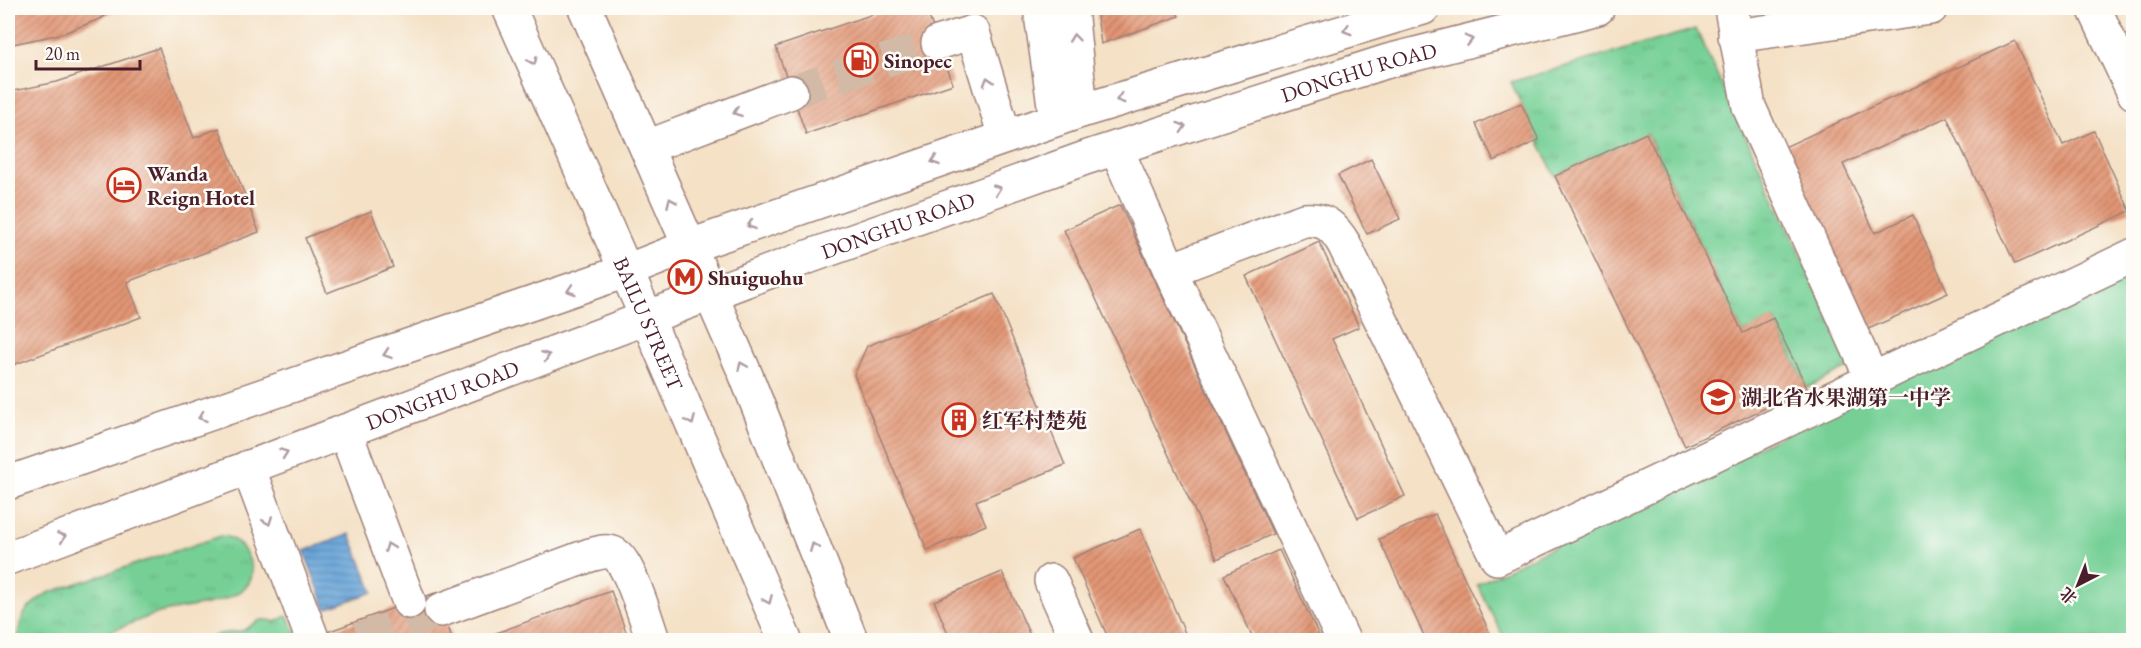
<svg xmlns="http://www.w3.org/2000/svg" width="2141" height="648" viewBox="0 0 2141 648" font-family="'EB Garamond','Noto Serif SC',serif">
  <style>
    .grass { fill: url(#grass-tufts); stroke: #607860; stroke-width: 1.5 }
    .garden { fill: #76d096; stroke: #607860; stroke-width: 1.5 }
    .water { fill: url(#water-rules); stroke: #586181; stroke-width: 1.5 }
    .building { fill: url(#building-hatch) }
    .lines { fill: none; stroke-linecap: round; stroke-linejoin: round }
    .minor-tunnel { stroke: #d2baa7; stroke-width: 33; stroke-dasharray: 33 16; stroke-linecap: butt }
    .minor-casing { stroke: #9f8078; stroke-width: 36 }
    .major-casing { stroke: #9f8078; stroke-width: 36 }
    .minor { stroke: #fff; stroke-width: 33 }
    .major { stroke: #fff; stroke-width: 33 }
    .oneway { stroke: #ae9aa0 }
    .labels { text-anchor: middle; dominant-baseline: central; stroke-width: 5; stroke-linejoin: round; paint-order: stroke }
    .poi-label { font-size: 21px; font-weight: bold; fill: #4a1f2b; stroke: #fdfcf7; text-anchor: start }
    .street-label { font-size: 21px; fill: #4a1f2b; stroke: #fdfcf7 }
  </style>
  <defs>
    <pattern id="grass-tufts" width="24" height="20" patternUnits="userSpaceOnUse" patternTransform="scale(1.5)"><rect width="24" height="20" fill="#76d096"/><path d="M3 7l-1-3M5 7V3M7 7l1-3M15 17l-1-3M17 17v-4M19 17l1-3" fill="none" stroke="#68b281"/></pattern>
    <pattern id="water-rules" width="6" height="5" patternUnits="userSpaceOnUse" patternTransform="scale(1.5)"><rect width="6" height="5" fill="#65a3d7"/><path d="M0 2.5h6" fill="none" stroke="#5584af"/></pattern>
    <pattern id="building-hatch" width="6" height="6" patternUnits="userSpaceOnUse" patternTransform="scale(1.5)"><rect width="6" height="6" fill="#e29675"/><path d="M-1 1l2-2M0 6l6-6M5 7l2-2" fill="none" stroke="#b97a60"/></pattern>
  </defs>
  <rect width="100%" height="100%" fill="#fdfcf7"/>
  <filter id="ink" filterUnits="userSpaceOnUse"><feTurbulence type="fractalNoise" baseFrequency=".0167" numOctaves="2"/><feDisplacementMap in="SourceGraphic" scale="12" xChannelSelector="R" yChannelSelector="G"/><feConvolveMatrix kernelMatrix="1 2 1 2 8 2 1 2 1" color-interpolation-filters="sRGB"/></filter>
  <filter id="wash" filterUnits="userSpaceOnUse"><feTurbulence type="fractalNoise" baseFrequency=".008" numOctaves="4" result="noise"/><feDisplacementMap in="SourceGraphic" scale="24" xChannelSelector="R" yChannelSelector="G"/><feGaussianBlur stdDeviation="1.35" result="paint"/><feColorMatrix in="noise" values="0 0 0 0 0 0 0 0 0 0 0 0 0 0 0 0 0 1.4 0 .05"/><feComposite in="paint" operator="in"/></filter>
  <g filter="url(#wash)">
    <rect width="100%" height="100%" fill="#f4e1c6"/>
    <g class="grass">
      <path d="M1696,29L1852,366L1807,388L1774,318L1743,333L1647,133L1555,176L1511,82Z"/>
      <path d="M221,536C234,537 242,544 248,557C272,605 183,605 159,613C141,619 122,627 104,634C98,636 92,640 87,640C65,643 41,641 18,640C19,615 26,607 48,593Z"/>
      <path d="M287,615L300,640H209C219,631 228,634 241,631C249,629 254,621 262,620C267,619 272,621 276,622Z"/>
    </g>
    <path class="garden" d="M2133,264V640H1505L1477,584Z"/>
    <path class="water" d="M350,534L373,592L326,609L304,551Z"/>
    <g id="blocks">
      <g class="building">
        <path d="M8,8H118L100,19L61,34L8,45Z"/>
        <path d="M660,8H677L678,9L661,12Z"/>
        <path d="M891,8H926L953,84L806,134L776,47Z"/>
        <path d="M1096,8H1175L1179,16L1101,44Z"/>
        <path d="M2015,41L2063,145L2094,131L2130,211L2015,264L1947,117L1843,164L1875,233L1913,215L1948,293L1864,331L1780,149Z"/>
        <path d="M159,48L194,138L219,128L259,232L127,282L141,317L8,367V92L57,82Z"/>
        <path d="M1521,103L1539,140L1494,161L1476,124Z"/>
        <path d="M1646,133L1743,333L1773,318L1807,388L1685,446L1555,176Z"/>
        <path d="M1371,159L1400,219L1367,234L1338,175Z"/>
        <path d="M1120,205L1273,534L1217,559L1064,230Z"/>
        <path d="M371,211L393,267L327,293L305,238Z"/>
        <path d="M1319,242L1359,327L1332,339L1405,496L1358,518L1246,276Z"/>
        <path d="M994,294L1065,465L976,501L986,525L927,550L854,375L867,346Z"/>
        <path d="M1435,514L1493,640H1426L1379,539Z"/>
        <path d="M1140,529L1188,640H1109L1073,558Z"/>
        <path d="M1279,550L1321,640H1254L1224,575Z"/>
        <path d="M1002,572L1032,640H951L934,601Z"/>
        <path d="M611,591L629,640H477Z"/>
        <path d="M435,593L453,640H305Z"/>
      </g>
    </g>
  </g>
  <g filter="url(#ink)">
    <use href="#blocks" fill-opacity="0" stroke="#9f8078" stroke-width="1.5"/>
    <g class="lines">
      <g class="minor-tunnel">
        <path d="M791,92L938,43"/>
        <path d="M359,640L441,610"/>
      </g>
      <defs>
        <g id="minor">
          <path d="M1040,8L1056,119"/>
          <path d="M1071,8L1081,111"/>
          <path d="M1731,8L1749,107L1872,379"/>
          <path d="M2094,8L2134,93"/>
          <path d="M1735,36L1931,8"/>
          <path d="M938,43L973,32L1005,137"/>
          <path d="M647,147L791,92"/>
          <path d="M1116,148L1170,270L1343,640"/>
          <path d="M1170,270L1304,220C1325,218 1334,227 1344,244L1497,558L2134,255"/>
          <path d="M345,431L409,602"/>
          <path d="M248,467L312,638"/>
          <path d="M1051,581L1077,640"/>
          <path d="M441,610L590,555C598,553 606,550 613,553C629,559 647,623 653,640"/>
        </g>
        <g id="major">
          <path id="s1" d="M509,8L647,318L785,640"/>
          <path d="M585,8L745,373L851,640"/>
          <path d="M8,483L626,271L690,246L1081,111L1423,8"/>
          <path id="s2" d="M8,558L808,257L1088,157L1388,61L1598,8"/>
        </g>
      </defs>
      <use href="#minor" class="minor-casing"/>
      <use href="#major" class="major-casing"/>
      <use href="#minor" class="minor"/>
      <use href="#major" class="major"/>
    </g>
    <defs><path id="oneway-chevron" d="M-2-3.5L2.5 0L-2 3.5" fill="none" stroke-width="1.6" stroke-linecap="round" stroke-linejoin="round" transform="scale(1.5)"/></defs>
    <g class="oneway">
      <use href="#oneway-chevron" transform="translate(1347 30) rotate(164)"/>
      <use href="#oneway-chevron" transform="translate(1074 38) rotate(-96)"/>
      <use href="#oneway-chevron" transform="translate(1469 40) rotate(-14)"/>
      <use href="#oneway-chevron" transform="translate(533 61) rotate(66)"/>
      <use href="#oneway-chevron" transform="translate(988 81) rotate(-107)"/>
      <use href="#oneway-chevron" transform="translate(1120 99) rotate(163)"/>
      <use href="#oneway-chevron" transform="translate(737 112) rotate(160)"/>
      <use href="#oneway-chevron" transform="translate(1182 127) rotate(-18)"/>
      <use href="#oneway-chevron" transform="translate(935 161) rotate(161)"/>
      <use href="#oneway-chevron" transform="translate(997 189) rotate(-20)"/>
      <use href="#oneway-chevron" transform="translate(671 202) rotate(-114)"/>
      <use href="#oneway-chevron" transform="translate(751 225) rotate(161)"/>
      <use href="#oneway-chevron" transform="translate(571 290) rotate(162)"/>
      <use href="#oneway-chevron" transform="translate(387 354) rotate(161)"/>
      <use href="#oneway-chevron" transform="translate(546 356) rotate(-20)"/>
      <use href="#oneway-chevron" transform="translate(742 366) rotate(-113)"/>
      <use href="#oneway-chevron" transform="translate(202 417) rotate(161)"/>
      <use href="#oneway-chevron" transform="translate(691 421) rotate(67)"/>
      <use href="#oneway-chevron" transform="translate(284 453) rotate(-20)"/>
      <use href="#oneway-chevron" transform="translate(268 521) rotate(69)"/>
      <use href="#oneway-chevron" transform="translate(62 537) rotate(-21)"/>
      <use href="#oneway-chevron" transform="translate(389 547) rotate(-110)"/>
      <use href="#oneway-chevron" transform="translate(814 547) rotate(-112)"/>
      <use href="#oneway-chevron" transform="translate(768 600) rotate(67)"/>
    </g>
  </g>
  <defs>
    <symbol id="fuel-ring" viewBox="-11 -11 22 22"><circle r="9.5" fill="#fdfcf7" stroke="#c8321e" stroke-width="1.5"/><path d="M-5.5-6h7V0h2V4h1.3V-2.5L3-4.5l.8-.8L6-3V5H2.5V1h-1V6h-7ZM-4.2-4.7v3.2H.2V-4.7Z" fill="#c8321e"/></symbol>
    <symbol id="hotel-ring" viewBox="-11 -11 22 22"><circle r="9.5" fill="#fdfcf7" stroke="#c8321e" stroke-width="1.5"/><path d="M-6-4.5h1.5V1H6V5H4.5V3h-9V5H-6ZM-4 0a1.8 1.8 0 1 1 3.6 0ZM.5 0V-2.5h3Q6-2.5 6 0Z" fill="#c8321e"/></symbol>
    <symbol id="metro-ring" viewBox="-11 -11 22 22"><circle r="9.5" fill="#fdfcf7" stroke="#c8321e" stroke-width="1.5"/><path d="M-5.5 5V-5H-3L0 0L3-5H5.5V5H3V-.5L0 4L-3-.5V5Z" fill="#c8321e"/></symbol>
    <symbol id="school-ring" viewBox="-11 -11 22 22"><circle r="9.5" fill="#fdfcf7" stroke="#c8321e" stroke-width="1.5"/><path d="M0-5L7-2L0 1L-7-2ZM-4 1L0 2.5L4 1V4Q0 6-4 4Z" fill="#c8321e"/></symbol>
    <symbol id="building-ring" viewBox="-11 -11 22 22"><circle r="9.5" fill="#fdfcf7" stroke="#c8321e" stroke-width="1.5"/><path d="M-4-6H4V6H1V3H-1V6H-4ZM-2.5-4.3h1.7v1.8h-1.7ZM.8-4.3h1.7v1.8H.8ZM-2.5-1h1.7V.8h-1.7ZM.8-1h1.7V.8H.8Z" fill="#c8321e"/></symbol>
  </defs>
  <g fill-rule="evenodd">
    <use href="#fuel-ring" x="842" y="41" width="38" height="38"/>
    <use href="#hotel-ring" x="105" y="166" width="38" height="38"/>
    <use href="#metro-ring" x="666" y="258" width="38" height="38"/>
    <use href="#school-ring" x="1699" y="378" width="38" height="38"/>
    <use href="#building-ring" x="940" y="401" width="38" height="38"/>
  </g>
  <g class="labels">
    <g class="poi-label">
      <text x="884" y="60">Sinopec</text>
      <text x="147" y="173">Wanda<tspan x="147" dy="24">Reign Hotel</tspan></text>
      <text x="708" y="277">Shuiguohu</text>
      <text x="1741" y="397">湖北省水果湖第一中学</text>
      <text x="982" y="420">红军村楚苑</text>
    </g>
    <g class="street-label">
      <text stroke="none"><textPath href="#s2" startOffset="1436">DONGHU ROAD</textPath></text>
      <text stroke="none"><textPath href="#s2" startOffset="950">DONGHU ROAD</textPath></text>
      <text stroke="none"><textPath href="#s1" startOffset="345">BAILU STREET</textPath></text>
      <text stroke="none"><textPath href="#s2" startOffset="464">DONGHU ROAD</textPath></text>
    </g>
  </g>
  <rect width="2141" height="648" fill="none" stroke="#fdfcf7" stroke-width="30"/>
  <g transform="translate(2078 585) rotate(222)" stroke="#fdfcf7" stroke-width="4.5" paint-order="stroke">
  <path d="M0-4.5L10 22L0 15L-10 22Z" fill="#4a1f2b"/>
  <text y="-9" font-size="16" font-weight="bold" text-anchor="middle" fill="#4a1f2b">北</text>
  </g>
  <path d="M36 60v9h104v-9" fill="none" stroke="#4a1f2b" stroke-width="3"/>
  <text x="45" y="60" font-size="18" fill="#4a1f2b" stroke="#fdfcf7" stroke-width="4.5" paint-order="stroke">20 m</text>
</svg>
